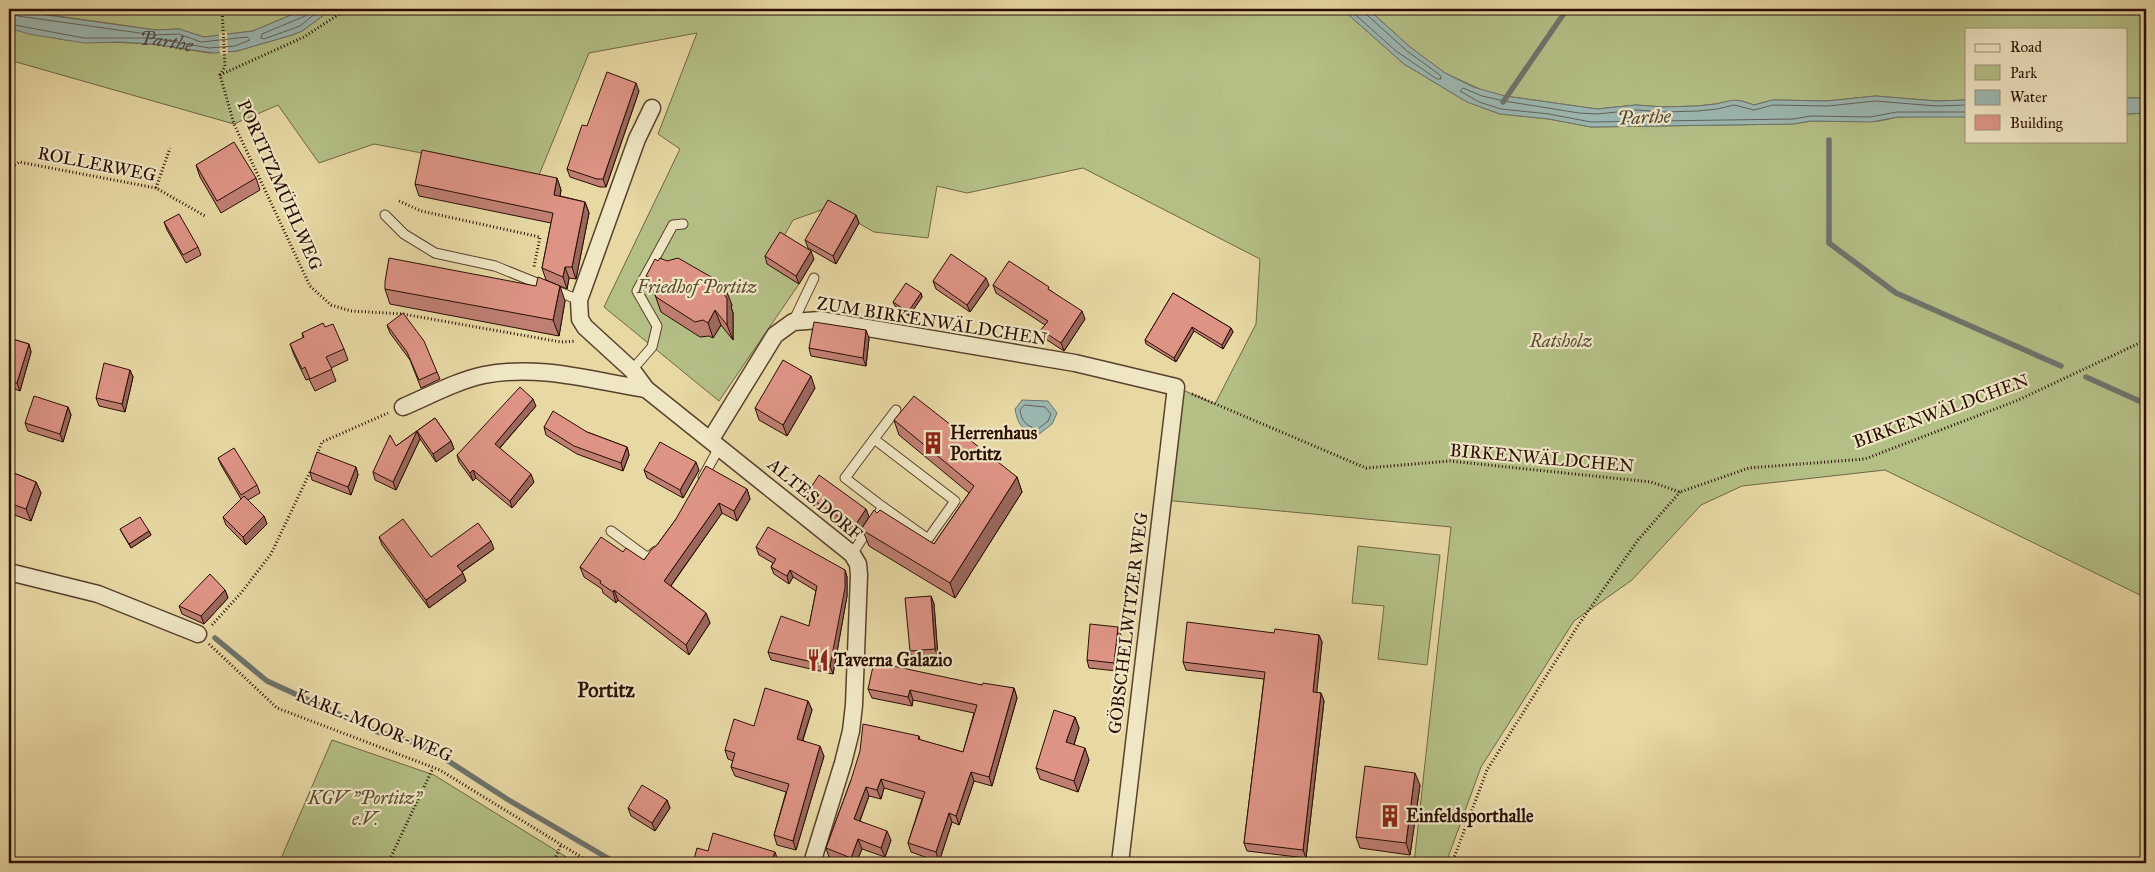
<svg xmlns="http://www.w3.org/2000/svg" width="2155" height="872" viewBox="0 0 2155 872" font-family="'IM FELL Great Primer',serif">
  <style>
    .green { fill: #b4bf86; stroke: #6f6645 }
    .water { fill: #9bb7b1; stroke: #6e736c }
    .pier { fill: #e7d8a4 }
    .lines { fill: none; stroke-linecap: round; stroke-linejoin: round }
    .shore { stroke: #62625a; stroke-width: 1 }
    .stream { stroke: #6e736c; stroke-width: 5.5 }
    .service-casing { stroke: #59402c; stroke-width: 11 }
    .minor-casing { stroke: #59402c; stroke-width: 19 }
    .path { stroke: #2a0d04; stroke-width: 3; stroke-dasharray: 1 2.5; stroke-linecap: butt }
    .service { stroke: #efe6c4; stroke-width: 9 }
    .minor { stroke: #efe6c4; stroke-width: 16 }
    .wall { fill: #bf7f72; stroke: #2a0d04 }
    .shaded-wall { fill: #9b685d; stroke: #2a0d04 }
    .building { fill: #de9485; stroke: #2a0d04 }
    .labels { text-anchor: middle; dominant-baseline: central; stroke-width: 4.5; stroke-linejoin: round; paint-order: stroke }
    .street-label { font-size: 18px; fill: #2a0d04; stroke: #efe6c4 }
    .park-label { font-size: 18px; font-style: italic; fill: #5a4b32; stroke: #efe6c4 }
    .poi-label { font-size: 18px; font-weight: bold; fill: #2a0d04; stroke: #efe6c4; text-anchor: start }
    .water-label { font-size: 19px; font-style: italic; fill: #524841; stroke: #efe6c4 }
    .quarter-label { font-size: 20px; font-weight: bold; fill: #2a0d04; stroke: #efe6c4 }
  </style>
  <rect width="100%" height="100%" fill="#e7d8a4"/>
  <filter id="stains"><feTurbulence type="fractalNoise" baseFrequency=".004" numOctaves="4"/><feColorMatrix values="0 0 0 0 .2 0 0 0 0 .09 0 0 0 0 .02 0 0 0 .5 -.17"/></filter>
  <radialGradient id="worn" r=".72"><stop offset=".6" stop-color="#630" stop-opacity="0"/><stop offset="1" stop-color="#630" stop-opacity=".3"/></radialGradient>
  <g class="green">
    <path d="M9,9H305L253,31L204,37L179,29L156,30Z"/>
    <path d="M332,9H1342L1404,64L1467,102L1500,114L1549,119L1591,127L1793,124L1811,121H1879L1898,117L1957,116L1966,117V141H2126V114L2146,113V598L1885,470L1742,486L1701,505L1632,580L1574,621L1481,767L1446,863H1414L1451,527L1163,500L1176,387L1215,404L1256,324L1260,259L1083,168L967,193L937,186L928,238L874,232L830,207L793,220L768,264L799,284L719,401L604,307L680,149L658,134L697,33L589,53L539,175L374,144L319,163L278,105L234,124L9,60V28L65,40L153,44L209,53L237,51L292,35L302,31Z"/>
    <path d="M1368,9H2135L2146,25V98H2126V29H1966V100L1937,101L1875,96L1827,101L1773,100L1754,105L1742,101L1697,106L1663,107L1636,105L1597,109L1505,96L1484,91L1445,73L1410,47Z"/>
    <path d="M1358,546L1440,555L1427,665L1378,659L1384,606L1352,603Z"/>
    <path d="M332,740L434,775L576,863H279Z"/>
  </g>
  <g class="water">
    <path d="M305,9H332L302,31L292,35L237,51L214,53L153,44L119,42L84,43L29,34L9,28V10L156,30L179,29L204,37L253,31Z"/>
    <path d="M1342,9H1368L1410,47L1445,73L1473,87L1505,96L1597,109L1636,105L1663,107L1697,106L1716,104L1733,100L1742,101L1754,105L1773,100L1827,101L1875,96L1937,101L1966,100V117H1898L1871,122L1811,121L1793,124L1591,127L1549,119L1500,114L1467,102L1404,64Z"/>
    <path d="M2126,98H2146V113L2126,114Z"/>
    <path d="M1022,400L1048,401L1057,413L1052,424L1038,435C1022,430 1018,425 1015,409Z"/>
  </g>
  <path class="pier" d="M227,32L228,54L220,55L219,33Z"/>
  <g class="lines">
    <g class="shore">
      <path d="M308,9L305,16L262,34L261,38L264,39L300,26L321,9"/>
      <path d="M1349,9L1396,51L1437,79H1441L1440,75L1407,51L1367,15L1365,9"/>
      <path id="s1" d="M9,24L84,38H153L209,48L235,46L250,40L247,37L201,42L179,34L154,35L18,16L14,14L13,9"/>
      <path d="M1966,105L1936,106L1875,101L1828,106L1773,105L1754,110L1734,105L1717,109L1698,111L1663,112L1637,110L1597,114L1579,113L1504,101L1482,96L1463,88L1460,91L1479,102L1501,109L1549,114L1591,122L1793,119L1811,116L1870,117L1897,112H1966"/>
      <path d="M1025,405L1045,407L1051,414L1048,421L1038,429C1027,427 1021,421 1020,410Z"/>
    </g>
    <g class="stream">
      <path d="M1503,102L1567,9"/>
      <path d="M1829,140V243L1896,293L2061,366"/>
      <path d="M2086,377L2146,404"/>
      <path d="M215,638L267,681L378,732L410,741L439,755L507,799L616,863"/>
    </g>
    <defs>
      <g id="service">
        <path d="M385,215L404,234L435,253L495,266L579,300"/>
        <path d="M793,322L814,278"/>
        <path d="M632,370L652,347L657,326L637,291L673,225L683,224"/>
        <path d="M874,439L845,478L883,507"/>
        <path d="M703,477L720,446"/>
        <path d="M611,531L645,556H650L656,551"/>
        <path d="M852,554L883,507L928,539L955,501L874,439L896,410"/>
      </g>
      <g id="minor">
        <path d="M652,108L637,139L579,300L580,319L585,327L632,370L646,389L852,554L858,564L859,575L854,705L851,731L843,763L812,863"/>
        <path d="M403,407C429,396 456,381 484,375C539,364 593,381 646,389"/>
        <path d="M711,439L775,335L793,322L820,320L1075,363L1176,387L1120,863"/>
        <path d="M9,572L98,594L198,634"/>
      </g>
    </defs>
    <use href="#service" class="service-casing"/>
    <use href="#minor" class="minor-casing"/>
    <g class="path">
      <path d="M222,9L225,66L220,75L234,124L310,286L331,305L351,311L403,314L561,342L576,341"/>
      <path d="M220,75L304,37L347,9"/>
      <path d="M9,169L19,162L156,188L205,216"/>
      <path d="M156,188L170,148"/>
      <path d="M399,201L421,211L540,237L534,267"/>
      <path d="M1192,394L1366,468L1450,461L1651,482L1680,492L1749,468L1865,459L2016,401L2146,340"/>
      <path d="M316,457L322,442L388,413"/>
      <path d="M212,625L241,593L271,554L311,470"/>
      <path d="M209,644L277,708L440,770L591,863"/>
      <path d="M388,863L433,768"/>
      <path d="M553,863L561,845"/>
      <path d="M1452,863L1487,770L1579,624L1638,540L1680,492"/>
    </g>
    <use href="#service" class="service"/>
    <use href="#minor" class="minor"/>
  </g>
  <g class="wall">
    <path d="M639,91L606,187H600L570,177L567,169L587,126Z"/>
    <path d="M196,165L256,178L260,190L221,213L200,177Z"/>
    <path d="M557,178L561,190L560,196L585,202L589,213L576,279L569,278L567,289L546,280L542,268L551,223L419,196L415,184Z"/>
    <path d="M856,215L859,223L836,264L808,248L805,240Z"/>
    <path d="M164,222L198,247L201,255L186,263L167,230Z"/>
    <path d="M765,256L814,259L799,284L767,264Z"/>
    <path d="M646,276L722,288L732,305L731,307L733,313V340L721,325L713,338L709,336L700,337L661,312L654,292L651,291Z"/>
    <path d="M933,281L989,285L970,312L936,289Z"/>
    <path d="M993,285L1050,290L1085,319L1064,351L1044,338L1041,330L1045,325L996,293Z"/>
    <path d="M385,289L565,301L559,336L390,304Z"/>
    <path d="M921,293L922,297L909,316L895,306L893,302Z"/>
    <path d="M1173,293L1231,328L1233,332L1223,349L1194,331L1176,362L1146,344L1145,340Z"/>
    <path d="M387,325L437,372L440,379L421,388L410,360L390,333Z"/>
    <path d="M325,327L344,349L348,360L331,368L336,381L315,391L309,379L306,380L294,355L290,344L303,338L302,333Z"/>
    <path d="M9,338L29,344L31,352L20,391L9,387Z"/>
    <path d="M869,338L866,366L811,356L809,348Z"/>
    <path d="M130,370L133,377L125,412L99,406L96,398Z"/>
    <path d="M815,388L787,436L759,420L755,408Z"/>
    <path d="M536,406L500,448L534,482L512,508L476,478L473,481L459,462L457,455Z"/>
    <path d="M68,407L71,415L63,442L28,431L25,423Z"/>
    <path d="M435,418L451,441L454,449L436,462L420,439L396,490L375,480L373,472L396,446Z"/>
    <path d="M894,420L1017,477L1022,492L955,598L869,546L862,528L877,513L934,544L969,493L899,435Z"/>
    <path d="M544,427L587,432L627,447L629,455L623,471L577,454L546,435Z"/>
    <path d="M218,458L257,485L260,493L248,500L264,516L267,524L246,545L226,525L223,517L241,499L221,465Z"/>
    <path d="M356,467L358,475L351,495L312,480L310,472Z"/>
    <path d="M644,470H699L683,498L647,478Z"/>
    <path d="M9,471L36,482L41,493L31,521L9,513Z"/>
    <path d="M747,489L750,499L737,521L722,513L671,586L706,613L710,623L689,655L618,600L616,603L603,593L602,589L584,577L580,567L623,552L644,560L657,545L676,519Z"/>
    <path d="M806,495L866,509L869,517L857,535L809,502Z"/>
    <path d="M120,529L149,531L151,535L131,548L122,533Z"/>
    <path d="M379,537L431,557L494,549L462,572L466,581L429,608L382,545Z"/>
    <path d="M756,547L845,570L847,577V596L833,674L771,660L768,652L809,626L816,591L793,577L789,584L774,574L771,567L773,563L759,555Z"/>
    <path d="M225,590L228,598L204,624L182,614L179,606Z"/>
    <path d="M931,596L934,604L938,657L912,659L910,651Z"/>
    <path d="M1274,633L1319,635L1322,642L1316,692L1321,693L1324,701L1306,858L1247,851L1244,843L1264,679L1186,670L1183,662Z"/>
    <path d="M1121,635L1117,671L1089,668L1087,660Z"/>
    <path d="M982,685L1014,688L1017,698L992,786L974,781L959,825L952,822L939,862L911,852L908,843L922,799L884,788L881,799L869,796L860,821L891,840L885,857L862,849L856,863H845L829,857L826,848L851,780L919,736L920,740L963,752L974,713L913,700L912,706L872,698L868,689Z"/>
    <path d="M808,701L812,710L803,740L824,756L796,850L777,845L774,835L786,792L735,776L731,767L733,761L728,759L725,750L754,726Z"/>
    <path d="M1075,717L1079,728L1074,745L1089,760L1078,792L1040,779L1036,768Z"/>
    <path d="M1420,785L1410,855L1360,848L1356,837Z"/>
    <path d="M667,800L670,808L655,831L631,816L628,808Z"/>
  </g>
  <g class="shaded-wall">
    <path d="M636,83L639,91L606,187L603,179Z"/>
    <path d="M557,178L561,190L558,207L554,195Z"/>
    <path d="M585,202L589,213L576,279L572,267Z"/>
    <path d="M856,215L859,223L836,264L833,256Z"/>
    <path d="M811,251L814,259L799,284L796,276Z"/>
    <path d="M565,267L569,278L567,289L563,277Z"/>
    <path d="M986,278L989,285L970,312L967,305Z"/>
    <path d="M560,286L565,301L559,336L553,320Z"/>
    <path d="M726,290L732,305L731,307L733,313V340L727,325L724,295Z"/>
    <path d="M921,293L922,297L909,316L908,312Z"/>
    <path d="M715,310L721,325L713,338L708,323Z"/>
    <path d="M1082,311L1085,319L1064,351L1061,343Z"/>
    <path d="M1192,327L1194,331L1176,362L1174,358Z"/>
    <path d="M1231,328L1233,332L1223,349L1222,345Z"/>
    <path d="M866,330L869,338L866,366L863,358Z"/>
    <path d="M29,344L31,352L20,391L17,383Z"/>
    <path d="M130,370L133,377L125,412L122,404Z"/>
    <path d="M811,376L815,388L787,436L783,425Z"/>
    <path d="M533,399L536,406L497,451L495,444Z"/>
    <path d="M68,407L71,415L63,442L60,434Z"/>
    <path d="M417,431L420,439L396,490L393,482Z"/>
    <path d="M451,441L454,449L436,462L433,454Z"/>
    <path d="M627,447L629,455L623,471L621,463Z"/>
    <path d="M696,462L699,470L683,498L680,490Z"/>
    <path d="M356,467L358,475L351,495L348,487Z"/>
    <path d="M473,470L476,478L473,481L470,473Z"/>
    <path d="M531,474L534,482L512,508L510,501Z"/>
    <path d="M1017,477L1022,492L955,598L950,583Z"/>
    <path d="M36,482L41,493L31,521L26,509Z"/>
    <path d="M747,489L750,499L737,521L734,511Z"/>
    <path d="M719,503L722,513L667,591L664,581Z"/>
    <path d="M866,509L869,517L857,535L854,527Z"/>
    <path d="M264,516L267,524L246,545L243,537Z"/>
    <path d="M149,531L151,535L131,548L129,544Z"/>
    <path d="M491,541L494,549L460,573L457,566Z"/>
    <path d="M790,570L793,577L789,584L787,576Z"/>
    <path d="M845,570L847,577V596L833,674L830,666Z"/>
    <path d="M463,573L466,581L429,608L426,600Z"/>
    <path d="M225,590L228,598L204,624L201,616Z"/>
    <path d="M614,590L618,600L616,603L613,592Z"/>
    <path d="M931,596L934,604L938,657L935,649Z"/>
    <path d="M706,613L710,623L689,655L686,645Z"/>
    <path d="M1118,627L1121,635L1117,671L1114,663Z"/>
    <path d="M1319,635L1322,642L1316,700L1313,692Z"/>
    <path d="M1014,688L1017,698L992,786L989,777Z"/>
    <path d="M910,690L913,700L912,706L908,697Z"/>
    <path d="M1321,693L1324,701L1306,858L1303,850Z"/>
    <path d="M808,701L812,710L800,748L797,739Z"/>
    <path d="M1075,717L1079,728L1071,754L1066,742Z"/>
    <path d="M820,746L824,756L796,850L793,841Z"/>
    <path d="M1085,748L1089,760L1078,792L1074,781Z"/>
    <path d="M971,772L974,781L959,825L956,816Z"/>
    <path d="M1415,773L1420,785L1410,855L1406,843Z"/>
    <path d="M881,779L884,788L881,799L877,790Z"/>
    <path d="M866,787L869,796L857,828L854,819Z"/>
    <path d="M667,800L670,808L655,831L652,823Z"/>
    <path d="M949,813L952,822L939,862L936,852Z"/>
    <path d="M887,831L891,840L885,857L881,848Z"/>
    <path d="M858,839L862,849L856,863H853L851,858Z"/>
    <path d="M775,852L779,863H771Z"/>
  </g>
  <g class="building">
    <path d="M607,72L636,83L603,179H597L567,169L582,125L587,126Z"/>
    <path d="M234,142L256,178L217,201L196,165Z"/>
    <path d="M422,150L557,178L554,195L585,202L572,267H565L563,277L542,268L553,213L415,184Z"/>
    <path d="M828,200L856,215L833,256L805,240Z"/>
    <path d="M179,214L198,247L183,255L164,222Z"/>
    <path d="M780,232L811,251L796,276L765,256Z"/>
    <path d="M951,254L986,278L967,305L933,281Z"/>
    <path d="M389,258L536,286L538,277L560,286L553,320L385,289V282Z"/>
    <path d="M660,258L667,261L678,258L720,282L722,288L726,290L724,295L727,298V325L715,310L708,323L703,320L695,322L656,297L649,277L646,276L655,259L658,261Z"/>
    <path d="M1009,261L1049,287L1048,289L1082,311L1061,343L1041,330L1048,321L993,285Z"/>
    <path d="M906,283L921,293L908,312L893,302Z"/>
    <path d="M1173,293L1231,328L1222,345L1192,327L1174,358L1145,340Z"/>
    <path d="M403,313L424,341L437,372L419,380L407,352L387,325Z"/>
    <path d="M814,322L866,330L863,358L809,348Z"/>
    <path d="M323,323L325,327L333,324L344,349L326,357L332,369L310,379L305,367L302,369L290,344L304,337L302,333Z"/>
    <path d="M9,338L29,344L17,383L9,380Z"/>
    <path d="M783,360L811,376L783,425L755,408Z"/>
    <path d="M104,363L130,370L122,404L96,398Z"/>
    <path d="M520,387L533,399L495,444L531,474L510,501L473,470L470,473L457,455Z"/>
    <path d="M34,396L68,407L60,434L25,423Z"/>
    <path d="M914,396L1017,477L950,583L864,531L865,530L862,528L874,510L877,513L880,510L934,544L974,486L894,420Z"/>
    <path d="M553,411L587,432L627,447L621,463L574,446L544,427Z"/>
    <path d="M435,418L451,441L433,454L417,431L393,482L373,472L390,435L396,446Z"/>
    <path d="M660,442L696,462L680,490L644,470Z"/>
    <path d="M234,448L257,485L241,495L218,458Z"/>
    <path d="M317,452L356,467L348,487L310,472Z"/>
    <path d="M706,466L747,489L734,511L719,503L664,581L706,613L686,645L614,590L613,592L600,583L601,581L580,567L601,537L623,552L626,548L644,560L651,550L657,545L676,519Z"/>
    <path d="M9,471L36,482L26,509L9,503Z"/>
    <path d="M819,475L866,509L854,527L806,495Z"/>
    <path d="M244,496L264,516L243,537L223,517Z"/>
    <path d="M140,517L149,531L129,544L120,529Z"/>
    <path d="M403,519L431,557L478,523L491,541L457,566L463,573L426,600L379,537Z"/>
    <path d="M768,527L845,570V588L830,666L768,652L781,616L809,626L817,586L790,570L787,576L771,567L776,559L756,547Z"/>
    <path d="M210,574L225,590L201,616L179,606Z"/>
    <path d="M931,596L935,649L910,651L905,598Z"/>
    <path d="M1187,622L1274,633L1275,629L1319,635L1313,692L1321,693L1303,850L1244,843L1265,672L1183,662Z"/>
    <path d="M1090,624L1118,627L1114,663L1087,660Z"/>
    <path d="M874,662L982,685L983,683L1014,688L989,777L971,772L956,816L949,813L936,852L908,843L925,792L881,779L877,790L866,787L854,819L887,831L881,848L858,839L851,858L826,848L851,780L860,751L863,724L919,736L918,739L963,752L977,705L910,690L908,697L868,689Z"/>
    <path d="M765,688L808,701L797,739L820,746L793,841L774,835L789,784L731,767L735,753L725,750L734,719L754,726Z"/>
    <path d="M1054,710L1075,717L1066,742L1085,748L1074,781L1036,768Z"/>
    <path d="M1365,766L1415,773L1406,843L1356,837Z"/>
    <path d="M642,785L667,800L652,823L628,808Z"/>
    <path d="M713,833L775,852L771,863H693L697,848L708,851Z"/>
  </g>
  <defs>
    <symbol id="building-bare" viewBox="-9 -9 18 18"><path d="M-4-6H4V6H1V3H-1V6H-4ZM-2.5-4.3h1.7v1.8h-1.7ZM.8-4.3h1.7v1.8H.8ZM-2.5-1h1.7V.8h-1.7ZM.8-1h1.7V.8H.8Z" fill="#8f2418" stroke="#efe6c4" stroke-width="2.5" paint-order="stroke"/></symbol>
    <symbol id="restaurant-bare" viewBox="-9 -9 18 18"><path d="M-5-6h1v4h1v-4h1v4h1v-4h1v5L-1.5 .5V6h-2V.5L-5-1ZM5-6V6H3V1.5H1.5Q1.5-4 5-6Z" fill="#8f2418" stroke="#efe6c4" stroke-width="2.5" paint-order="stroke"/></symbol>
  </defs>
  <g fill-rule="evenodd">
    <use href="#building-bare" x="917" y="427" width="32" height="32"/>
    <use href="#restaurant-bare" x="802" y="644" width="32" height="32"/>
    <use href="#building-bare" x="1374" y="800" width="32" height="32"/>
  </g>
  <g class="labels">
    <g class="street-label">
      <text transform="translate(97 164) rotate(11)">ROLLERWEG</text>
      <text transform="translate(280 185) rotate(66)">PORTITZMÜHLWEG</text>
      <text transform="translate(932 321) rotate(9)">ZUM BIRKENWÄLDCHEN</text>
      <text transform="translate(1941 411) rotate(-20)">BIRKENWÄLDCHEN</text>
      <text transform="translate(1542 458) rotate(5)">BIRKENWÄLDCHEN</text>
      <text transform="translate(815 499) rotate(40)">ALTES DORF</text>
      <text transform="translate(1128 623) rotate(-83)">GÖBSCHELWITZER WEG</text>
      <text transform="translate(374 725) rotate(22)">KARL-MOOR-WEG</text>
    </g>
    <g class="park-label">
      <text x="697" y="287">Friedhof Portitz</text>
      <text x="1561" y="341">Ratsholz</text>
      <text x="365" y="798">KGV "Portitz"<tspan x="365" dy="21">e.V.</tspan></text>
    </g>
    <g class="poi-label">
      <text x="950" y="433">Herrenhaus<tspan x="950" dy="21">Portitz</tspan></text>
      <text x="834" y="660">Taverna Galazio</text>
      <text x="1406" y="816">Einfeldsporthalle</text>
    </g>
    <g class="water-label">
      <text stroke="none"><textPath href="#s1" startOffset="159">Parthe</textPath></text>
      <text transform="translate(1644 117) rotate(-2)">Parthe</text>
    </g>
    <g class="quarter-label">
      <text x="606" y="690">Portitz</text>
    </g>
  </g>
  <rect width="2155" height="872" fill="none" stroke="#e7d8a4" stroke-width="30"/>
  <rect x="10" y="10" width="2135" height="852" fill="none" stroke="#2a0d04" stroke-width="2.5"/>
  <rect x="15" y="15" width="2125" height="842" fill="none" stroke="#2a0d04"/>
  <rect x="1965" y="28" width="162" height="115" fill="#efe6c4" stroke="#a08f77"/>
  <rect x="1975" y="44" width="25" height="8" fill="#efe6c4" stroke="#a08f77"/>
  <text x="2010" y="52" font-size="15" fill="#2a0d04">Road</text>
  <rect x="1975" y="65" width="25" height="15" fill="#b4bf86" stroke="#a08f77"/>
  <text x="2010" y="78" font-size="15" fill="#2a0d04">Park</text>
  <rect x="1975" y="90" width="25" height="15" fill="#9bb7b1" stroke="#a08f77"/>
  <text x="2010" y="102" font-size="15" fill="#2a0d04">Water</text>
  <rect x="1975" y="115" width="25" height="15" fill="#de9485" stroke="#a08f77"/>
  <text x="2010" y="128" font-size="15" fill="#2a0d04">Building</text>
  <rect width="100%" height="100%" filter="url(#stains)"/>
  <rect width="100%" height="100%" fill="url(#worn)"/>
</svg>
